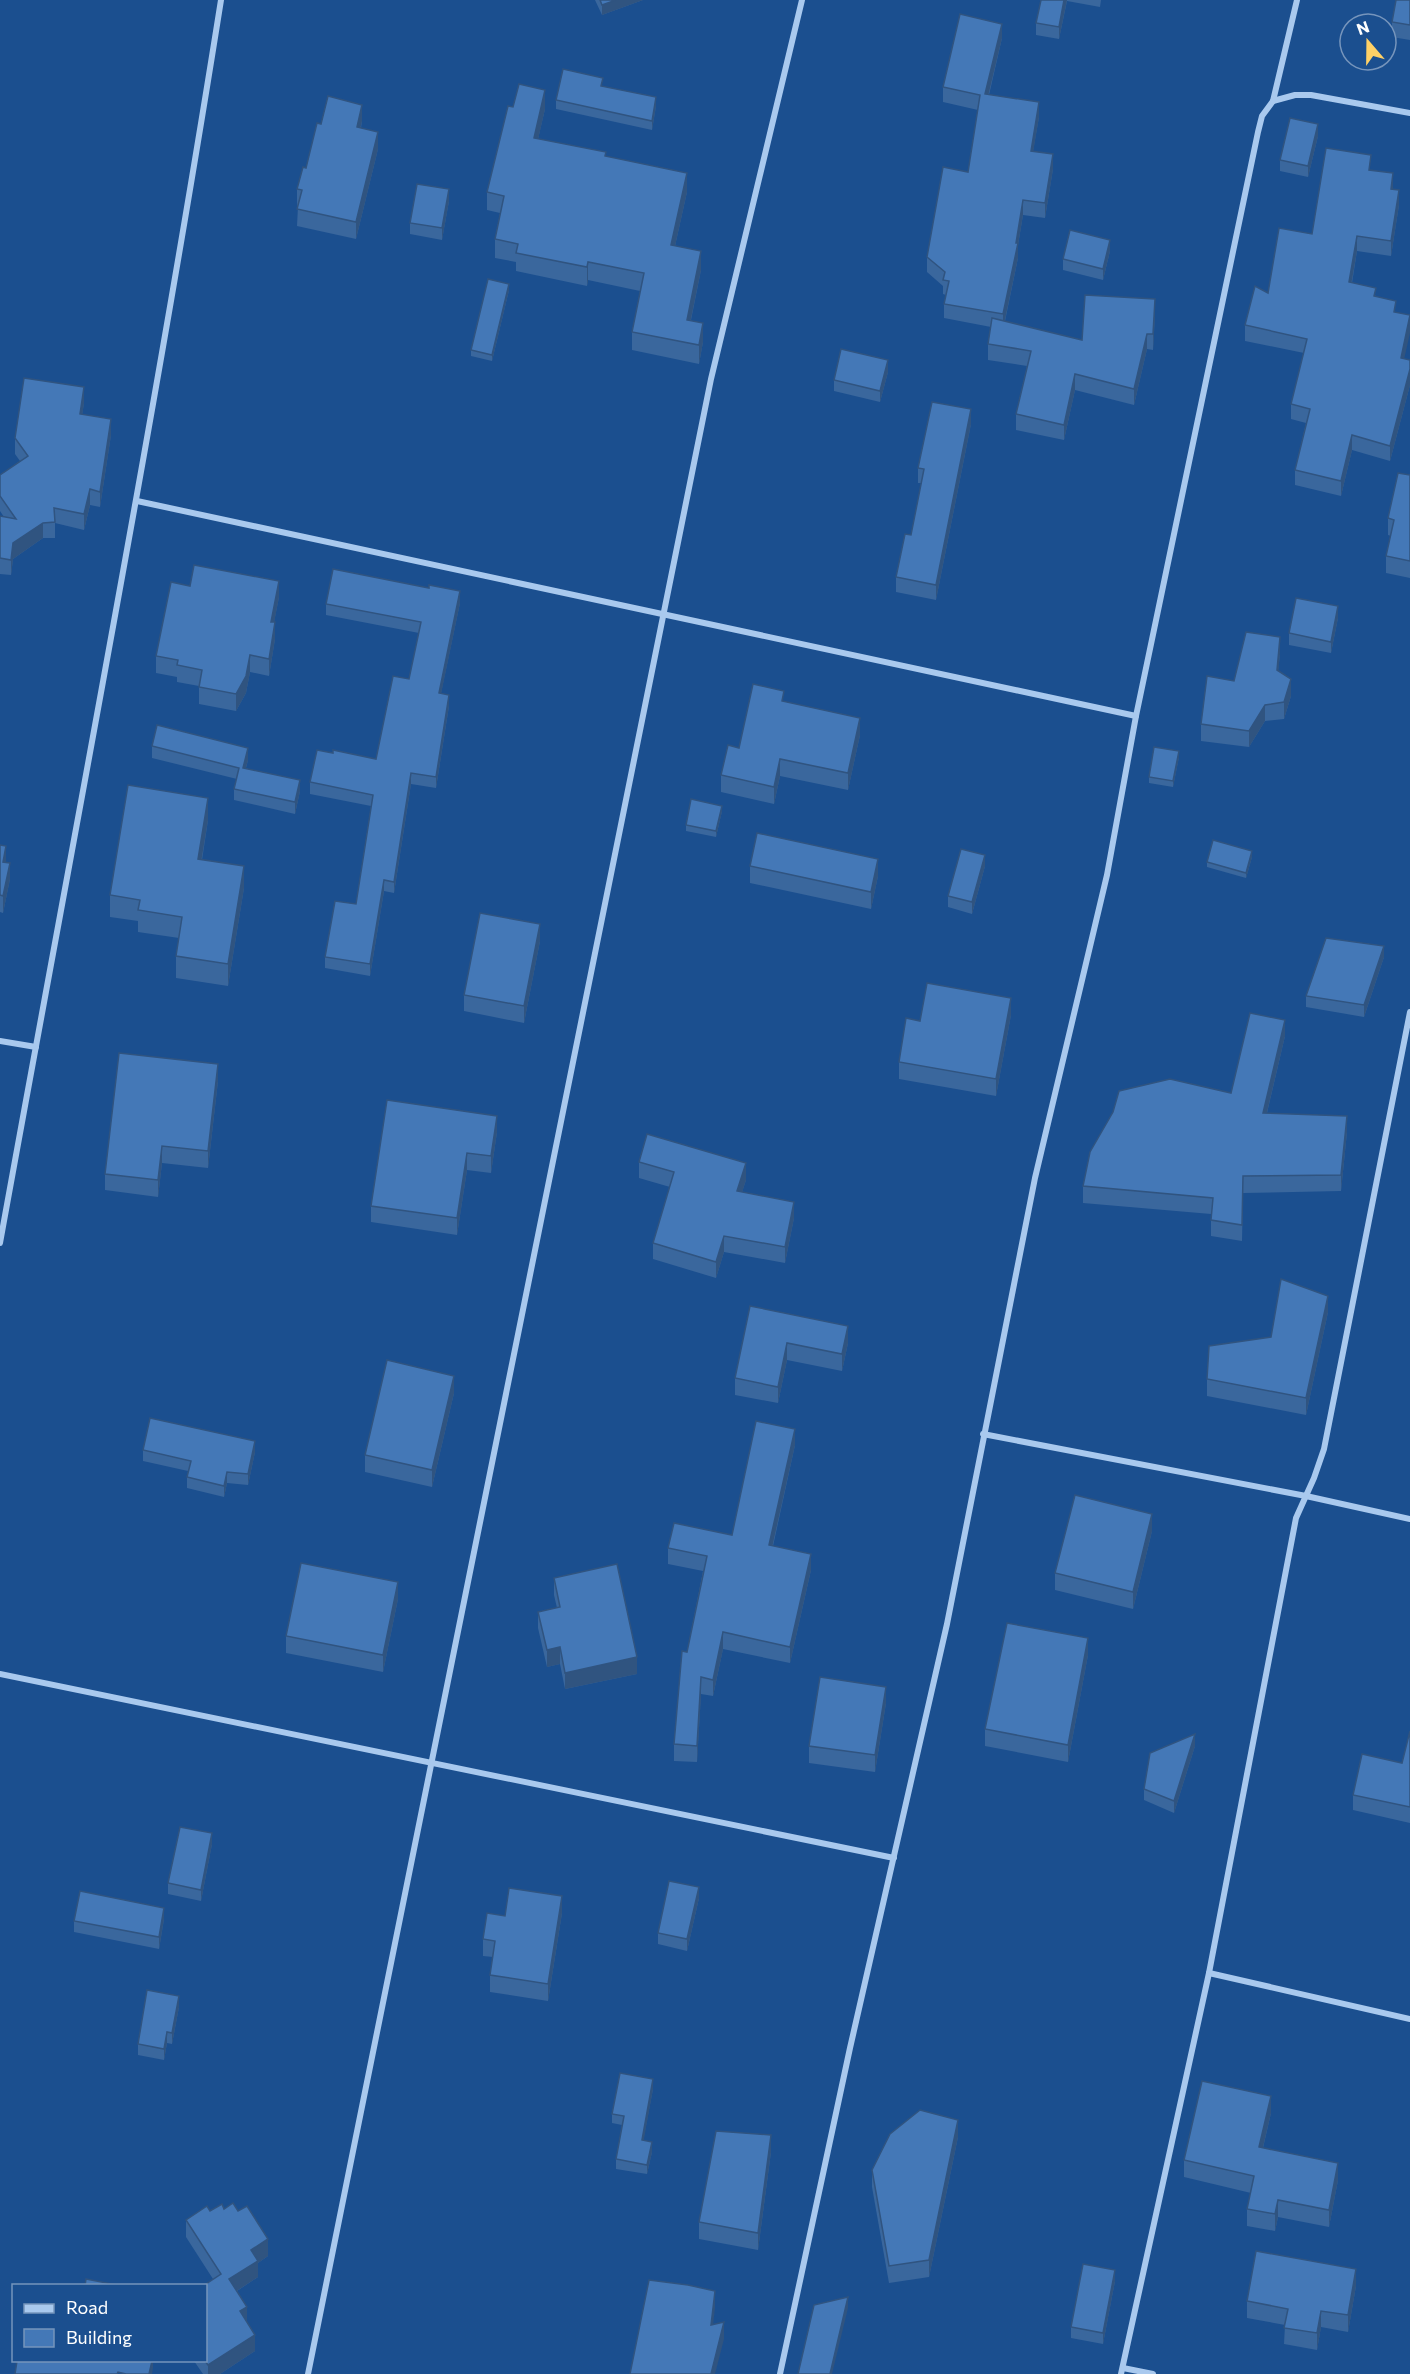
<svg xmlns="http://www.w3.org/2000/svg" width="1410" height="2374" viewBox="0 0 1410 2374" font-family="Commissioner,sans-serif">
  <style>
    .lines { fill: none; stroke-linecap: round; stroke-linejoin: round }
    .minor { stroke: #a9c9ee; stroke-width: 6 }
    .wall { fill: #3a679d }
    .shaded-wall { fill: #305480 }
    .building { fill: #4478b7; stroke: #305480; stroke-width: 1.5 }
  </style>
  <rect width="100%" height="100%" fill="#1b4f8f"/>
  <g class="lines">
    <g class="minor">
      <path d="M1273,101L1295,95H1311L1410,113"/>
      <path d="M137,501L1136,716"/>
      <path d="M0,1041L36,1047"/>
      <path d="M0,1243C75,829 155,416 221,0"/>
      <path d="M983,1434L1306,1496L1410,1519"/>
      <path d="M0,1674L894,1858"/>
      <path d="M1209,1973L1410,2019"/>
      <path d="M1123,2368L1153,2374"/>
      <path d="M308,2374L711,379L802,0"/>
      <path d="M780,2374L850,2048L947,1624L1035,1178L1107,875L1136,716L1258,132L1262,116L1273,101L1297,0"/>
      <path d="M1121,2374L1209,1973L1296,1518L1314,1478L1324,1449L1410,1012"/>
    </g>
  </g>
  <g class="wall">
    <path d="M595,0H643L602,15Z"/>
    <path d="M1041,0H1101L1100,7L1067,1L1059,39L1036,35V23Z"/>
    <path d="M1410,0V40L1392,37V22Z"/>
    <path d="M1002,38L989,95L1039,117L1033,151L1053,169L1045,218L1023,215L1018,245V258L1005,321L1082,340L1155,315L1153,350L1147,349L1134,405L1075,390L1064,440L1016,430V414L1027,366L988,360V344L991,327L944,318V304L946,295L943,294V286L927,272V257L968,172L978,110L943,102V87Z"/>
    <path d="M603,87L656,106L652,130L556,109V100Z"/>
    <path d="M513,107L545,109L538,139L606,157L687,192L675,246L701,270L691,320L703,342L699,364L632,350V332L640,291L588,280L587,286L516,271V262L495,258V239L500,213L487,210V192Z"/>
    <path d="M362,121L361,128L378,149L356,239L297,226L298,206H297V189L306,168L321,124Z"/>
    <path d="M1318,136L1308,177L1280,171V160Z"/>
    <path d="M1371,170L1393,189L1399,205L1391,256L1357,251L1352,283L1376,296L1396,313L1404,359L1410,360V385L1390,461L1352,450L1341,496L1295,485V470L1306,423L1291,419V404L1304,353L1245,341V325L1268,293L1312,234Z"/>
    <path d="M449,201L442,240L410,234V223Z"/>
    <path d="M1110,251L1103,280L1063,270V259Z"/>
    <path d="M509,290L492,361L471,356V350Z"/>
    <path d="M888,372L880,402L834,391V380Z"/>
    <path d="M84,403L82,415L111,435L100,507L90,505L84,530L55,523V538H43L13,559L11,575L0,574V516L4,517L0,511V475L20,461L15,454V438Z"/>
    <path d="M971,424L936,600L896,592V577L911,535L922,483H918V468Z"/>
    <path d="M1410,475V578L1386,573V556L1391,536L1388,535V518Z"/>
    <path d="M190,586L279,597L274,622L275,639L269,676L250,672L246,693L236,711L199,704V686L177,682V677L156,673V656Z"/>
    <path d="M460,603L441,693L449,706L436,788L411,784L394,893L384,891L370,976L325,968V957L356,904L371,806L310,794V782L333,753L376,759L409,679L419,633L326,615V604Z"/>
    <path d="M1338,618L1331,653L1289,645V633Z"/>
    <path d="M1280,654L1278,671L1291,696L1284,719L1265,721L1249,747L1201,741V724L1234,681Z"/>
    <path d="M784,702L860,735L848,790L780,776L774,804L721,792V775L739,748Z"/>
    <path d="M152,746L248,760L246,768L300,791L295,814L234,800V789L237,779L152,758Z"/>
    <path d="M1179,757L1173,787L1149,783V777Z"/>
    <path d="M722,811L716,837L686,831V825Z"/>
    <path d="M208,820L202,860L244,888L228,986L176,978V956L179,938L138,932V921L110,917V895Z"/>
    <path d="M0,845L6,862L10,879L3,913L0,912Z"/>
    <path d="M1252,857L1246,878L1207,867V862Z"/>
    <path d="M750,866L878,876L871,909L750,883Z"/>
    <path d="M985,866L972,914L948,907V896Z"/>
    <path d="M540,941L524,1023L464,1011V995Z"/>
    <path d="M1384,957L1364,1017L1306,1007V996Z"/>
    <path d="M1011,1015L996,1096L899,1079V1062L920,1021Z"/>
    <path d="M1285,1036L1267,1113L1347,1132L1341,1191L1243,1193L1242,1241L1211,1236V1214L1083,1203V1186L1231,1093Z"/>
    <path d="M218,1081L208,1168L162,1163L158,1197L105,1190V1174Z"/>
    <path d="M497,1132L491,1173L467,1170L457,1235L371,1222V1206Z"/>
    <path d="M639,1162L746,1180L742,1192L794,1218L785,1263L724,1252L716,1278L653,1259V1243L670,1187L639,1178Z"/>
    <path d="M750,1306L848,1343L842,1371L787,1360L778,1403L735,1395V1378Z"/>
    <path d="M1328,1312L1306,1415L1207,1396V1379L1271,1337Z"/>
    <path d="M454,1393L432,1487L365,1472V1455Z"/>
    <path d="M795,1445L773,1546L811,1570L790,1663L723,1649L713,1696L701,1694L697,1762L674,1761V1744L687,1652L703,1571L668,1564V1548L732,1535Z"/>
    <path d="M143,1450L255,1452L248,1485L227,1483L224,1497L187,1488V1477L188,1471L143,1461Z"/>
    <path d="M1152,1531L1133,1609L1055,1590V1573Z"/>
    <path d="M554,1578L637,1674L565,1689L560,1664L547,1667L538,1628V1612L557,1608L554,1595Z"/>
    <path d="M398,1599L383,1672L286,1653V1636Z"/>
    <path d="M1088,1655L1068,1762L985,1746V1729Z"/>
    <path d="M886,1703L875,1772L809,1763V1746Z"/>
    <path d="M1410,1731V1823L1353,1810V1795L1402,1763Z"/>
    <path d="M1195,1746L1174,1813L1144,1800V1789Z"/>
    <path d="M212,1844L201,1901L168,1894V1883Z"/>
    <path d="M699,1898L687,1951L658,1944V1933Z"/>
    <path d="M562,1913L548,2001L490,1992V1975L493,1957L483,1956V1939L505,1916Z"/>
    <path d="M164,1919L159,1949L74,1932V1921Z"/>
    <path d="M179,2007L172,2044L167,2043L164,2060L138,2055V2044Z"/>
    <path d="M653,2089L643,2141L652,2152L647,2174L616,2169V2159L622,2125L612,2123V2114Z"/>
    <path d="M1271,2113L1263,2148L1338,2180L1329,2227L1278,2217L1275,2231L1247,2226V2209L1251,2193L1184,2177V2160Z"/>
    <path d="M958,2137L929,2277L889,2283L872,2187V2170Z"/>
    <path d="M771,2152L758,2250L699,2239V2222Z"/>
    <path d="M224,2209L268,2256L258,2263V2277L237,2291L247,2322L255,2351L220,2374H203L194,2361H206L213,2279L186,2237V2220L210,2211Z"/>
    <path d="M1115,2281L1103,2344L1071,2338V2327Z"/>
    <path d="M1356,2286L1348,2332L1321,2327L1317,2350L1284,2344L1285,2325L1247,2318V2301Z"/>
  </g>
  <g class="shaded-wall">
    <path d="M616,0H643L602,15V5Z"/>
    <path d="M1064,0H1067L1059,39V27Z"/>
    <path d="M1002,24V38L985,109V94Z"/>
    <path d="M545,90V109L534,157V138Z"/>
    <path d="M656,97V106L652,130V121Z"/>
    <path d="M1039,102V117L1031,165V151Z"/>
    <path d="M362,105V121L357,143V127Z"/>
    <path d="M1318,124V136L1308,177V166Z"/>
    <path d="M378,132V149L356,239V222Z"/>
    <path d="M1053,154V169L1045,218V203Z"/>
    <path d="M687,173V192L671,264V245Z"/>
    <path d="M1393,173V188L1391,204V189Z"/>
    <path d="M449,189V201L442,240V228Z"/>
    <path d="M1399,190V205L1391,256V241Z"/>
    <path d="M1023,200V215L1018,245V258L1003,329V314L1016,243Z"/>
    <path d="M1357,236V251L1349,297V282Z"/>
    <path d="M1110,240V251L1103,280V269Z"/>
    <path d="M701,251V270L687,338V320Z"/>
    <path d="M588,262V280L587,286V267Z"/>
    <path d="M509,284V290L492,361V355Z"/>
    <path d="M1155,299V315L1153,350V334Z"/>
    <path d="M1410,317V333L1401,373V358Z"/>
    <path d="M703,323V342L699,364V345Z"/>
    <path d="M1147,334V349L1134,405V389Z"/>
    <path d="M888,360V372L880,402V391Z"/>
    <path d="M1410,369V385L1390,461V446Z"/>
    <path d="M1075,374V390L1064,440V425Z"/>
    <path d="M84,387V403L80,430V414Z"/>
    <path d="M971,409V424L936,600V585Z"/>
    <path d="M111,419V435L100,507V492Z"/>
    <path d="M1352,435V450L1341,496V481Z"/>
    <path d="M90,489V505L84,530V514Z"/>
    <path d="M43,523V538L13,559L11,575V560L13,543Z"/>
    <path d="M279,581V597L271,639V622Z"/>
    <path d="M460,591V603L439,704V693Z"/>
    <path d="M1338,606V618L1331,653V642Z"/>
    <path d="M275,622V639L269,676V659Z"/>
    <path d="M1280,637V654L1277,686V670Z"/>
    <path d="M250,655V672L246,693L236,711V694Z"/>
    <path d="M1291,679V696L1284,719V702Z"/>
    <path d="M449,695V706L436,788V777Z"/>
    <path d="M1265,705V721L1249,747V731Z"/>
    <path d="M860,718V735L848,790V773Z"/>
    <path d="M248,748V760L243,779V768Z"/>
    <path d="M1179,751V757L1173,787V781Z"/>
    <path d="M780,759V776L774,804V787Z"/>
    <path d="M411,773V784L394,893V882Z"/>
    <path d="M300,780V791L295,814V802Z"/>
    <path d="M208,798V820L198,881V859Z"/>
    <path d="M722,806V811L716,837V831Z"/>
    <path d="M6,846V863L3,862Z"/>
    <path d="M1252,851V857L1246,878V873Z"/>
    <path d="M985,855V866L972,914V902Z"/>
    <path d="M878,859V876L871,909V892Z"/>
    <path d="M10,863V879L3,913V896Z"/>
    <path d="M244,866V888L228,986V964Z"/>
    <path d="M384,880V891L370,976V964Z"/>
    <path d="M540,924V941L524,1023V1006Z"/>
    <path d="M1384,946V957L1364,1017V1005Z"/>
    <path d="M1011,998V1015L996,1096V1079Z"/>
    <path d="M1285,1020V1036L1263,1129V1113Z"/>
    <path d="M218,1064V1081L208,1168V1151Z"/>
    <path d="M497,1116V1132L491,1173V1156Z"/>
    <path d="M1347,1116V1132L1341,1191V1175Z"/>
    <path d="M162,1146V1163L158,1197V1180Z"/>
    <path d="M467,1153V1170L457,1235V1218Z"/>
    <path d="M746,1163V1180L737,1208V1191Z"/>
    <path d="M794,1202V1218L785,1263V1247Z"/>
    <path d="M724,1236V1252L716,1278V1262Z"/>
    <path d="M1328,1296V1312L1306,1415V1398Z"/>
    <path d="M848,1326V1343L842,1371V1354Z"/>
    <path d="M787,1343V1360L778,1403V1387Z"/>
    <path d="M454,1376V1393L432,1487V1470Z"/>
    <path d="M795,1429V1445L769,1561V1545Z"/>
    <path d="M255,1441V1452L248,1485V1474Z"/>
    <path d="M227,1472V1483L224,1497V1486Z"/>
    <path d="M1152,1514V1531L1133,1609V1592Z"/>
    <path d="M811,1554V1570L790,1663V1647Z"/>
    <path d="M398,1582V1599L383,1672V1655Z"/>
    <path d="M723,1632V1649L713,1696V1680Z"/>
    <path d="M1088,1638V1655L1068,1762V1745Z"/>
    <path d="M560,1647V1664L547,1667V1650Z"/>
    <path d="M637,1657V1674L565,1689V1673Z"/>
    <path d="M701,1677V1694L697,1762V1746Z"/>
    <path d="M886,1687V1703L875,1772V1755Z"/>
    <path d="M1195,1734V1746L1174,1813V1801Z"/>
    <path d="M212,1833V1844L201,1901V1890Z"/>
    <path d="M699,1887V1898L687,1951V1939Z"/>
    <path d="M562,1896V1913L548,2001V1984Z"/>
    <path d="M164,1908V1919L159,1949V1937Z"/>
    <path d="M179,1996V2007L172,2044V2033Z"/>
    <path d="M167,2032V2043L164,2060V2049Z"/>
    <path d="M653,2079V2089L642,2150V2140Z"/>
    <path d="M1271,2096V2113L1259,2164V2147Z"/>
    <path d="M958,2120V2137L929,2277V2260Z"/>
    <path d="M771,2135V2152L758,2250V2233Z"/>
    <path d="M652,2142V2152L647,2174V2165Z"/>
    <path d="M1338,2163V2180L1329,2227V2210Z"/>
    <path d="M1278,2200V2217L1275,2231V2214Z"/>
    <path d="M268,2239V2256L258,2263V2277L229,2296V2279L251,2250Z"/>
    <path d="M1356,2269V2286L1348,2332V2315Z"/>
    <path d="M1115,2270V2281L1103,2344V2333Z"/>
    <path d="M715,2291V2308L711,2342V2325Z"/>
    <path d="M848,2297V2308L832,2374H830Z"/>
    <path d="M247,2307V2324L240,2311Z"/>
    <path d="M1321,2311V2327L1317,2350V2333Z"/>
    <path d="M724,2322V2339L715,2374H711Z"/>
    <path d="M255,2335V2351L220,2374H208V2365Z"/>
    <path d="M152,2361H153V2368L152,2374H149Z"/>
  </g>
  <g class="building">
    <path d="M600,0H616L602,5Z"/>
    <path d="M1041,0H1064L1059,27L1036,23Z"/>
    <path d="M1396,0H1410V25L1392,22Z"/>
    <path d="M960,14L1002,24L985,94L1039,102L1031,151L1053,154L1045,203L1023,200L1016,243H1018L1003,314L944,304L949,281L943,280L945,272L927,257L943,167L968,172L980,95L943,87Z"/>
    <path d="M563,69L603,78L601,86L656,97L652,121L556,100Z"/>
    <path d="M519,84L545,90L534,138L606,152L605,156L687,173L671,245L701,251L687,320L703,323L699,345L632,332L644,273L588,262L587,267L516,253L518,244L495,239L504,196L487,192L508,106L513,107Z"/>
    <path d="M328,96L362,105L357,127L378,132L356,222L297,209L302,190L297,189L303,167L306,168L317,123L321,124Z"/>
    <path d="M1290,118L1318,124L1308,166L1280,160Z"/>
    <path d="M1326,148L1371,155L1369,170L1393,173L1391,189L1399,190L1391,241L1357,236L1349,282L1376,288L1374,296L1396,301L1394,312L1410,315L1401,358L1410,360V369L1390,446L1352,435L1341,481L1295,470L1310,409L1291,404L1307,339L1245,325L1255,286L1268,293L1279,228L1312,234Z"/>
    <path d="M417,184L449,189L442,228L410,223Z"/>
    <path d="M1070,230L1110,240L1103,269L1063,259Z"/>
    <path d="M488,279L509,284L492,355L471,350Z"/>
    <path d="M1085,295L1155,299L1153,334H1147L1134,389L1075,374L1064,425L1016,414L1031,351L988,344L992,318L1082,340Z"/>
    <path d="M841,349L888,360L880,391L834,380Z"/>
    <path d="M24,378L84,387L80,414L111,419L100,492L90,489L84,514L54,508L55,522L43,523L13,543L11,560L0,558V516L16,519L0,496V475L28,456L15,438Z"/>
    <path d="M932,402L971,409L936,585L896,577L905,534L911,535L924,469L918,468Z"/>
    <path d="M1398,473L1410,475V561L1386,556L1394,520L1388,518Z"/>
    <path d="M194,565L279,581L271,622H275L269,659L250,655L246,676L236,694L199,687L202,670L177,665L178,660L156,656L171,582L190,586Z"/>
    <path d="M333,569L429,588V585L460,591L439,693L449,695L436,777L411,773L394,882L384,880L370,964L325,957L335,901L356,904L373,795L310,782L317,750L333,753V750L376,759L393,676L409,679L421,622L326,604Z"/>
    <path d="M1296,598L1338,606L1331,642L1289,633Z"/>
    <path d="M1246,632L1280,637L1277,670L1291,679L1284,702L1265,705L1249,731L1201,724L1207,676L1234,681Z"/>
    <path d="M753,684L784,691L782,701L860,718L848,773L780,759L774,787L721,775L728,745L739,748Z"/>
    <path d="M157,725L248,748L243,768L300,780L295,802L234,789L239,768L152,746Z"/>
    <path d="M1154,747L1179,751L1173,781L1149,777Z"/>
    <path d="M128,785L208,798L198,859L244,866L228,964L176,956L182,917L138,910L140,900L110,895Z"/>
    <path d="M691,799L722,806L716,831L686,825Z"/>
    <path d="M757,833L878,859L871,892L750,866Z"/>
    <path d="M1213,840L1252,851L1246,873L1207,862Z"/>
    <path d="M0,845L6,846L3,862L10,863L3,896L0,895Z"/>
    <path d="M961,849L985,855L972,902L948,896Z"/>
    <path d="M480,913L540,924L524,1006L464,995Z"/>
    <path d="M1326,938L1384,946L1364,1005L1306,996Z"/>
    <path d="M927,983L1011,998L996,1079L899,1062L906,1018L920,1021Z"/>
    <path d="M1250,1013L1285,1020L1263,1113L1347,1116L1341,1175L1243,1176L1242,1225L1211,1220L1213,1198L1083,1186L1090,1152L1113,1112L1119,1091L1170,1079L1231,1093Z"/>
    <path d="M119,1053L218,1064L208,1151L162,1146L158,1180L105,1174Z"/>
    <path d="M387,1100L497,1116L491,1156L467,1153L457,1218L371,1206Z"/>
    <path d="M647,1134L746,1163L737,1191L794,1202L785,1247L724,1236L716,1262L653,1243L674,1172L639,1162Z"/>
    <path d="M1281,1279L1328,1296L1306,1398L1207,1379L1209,1346L1271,1337Z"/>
    <path d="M750,1306L848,1326L842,1354L787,1343L778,1387L735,1378Z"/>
    <path d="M387,1360L454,1376L432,1470L365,1455Z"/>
    <path d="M150,1418L255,1441L248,1474L227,1472L224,1486L187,1477L191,1461L143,1450Z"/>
    <path d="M756,1421L795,1429L769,1545L811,1554L790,1647L723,1632L713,1680L701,1677L697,1746L674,1744L682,1651L687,1652L707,1556L668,1548L674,1523L732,1535Z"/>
    <path d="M1075,1495L1152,1514L1133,1592L1055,1573Z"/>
    <path d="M301,1563L398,1582L383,1655L286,1636Z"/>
    <path d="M617,1564L637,1657L565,1673L560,1647L547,1650L538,1612L560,1607L554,1578Z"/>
    <path d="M1007,1623L1088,1638L1068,1745L985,1729Z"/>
    <path d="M820,1677L886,1687L875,1755L809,1746Z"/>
    <path d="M1410,1731V1807L1353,1795L1362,1754L1402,1763Z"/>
    <path d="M1195,1734L1174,1801L1144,1789L1150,1753Z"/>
    <path d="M180,1827L212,1833L201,1890L168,1883Z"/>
    <path d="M669,1881L699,1887L687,1939L658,1933Z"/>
    <path d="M509,1888L562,1896L548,1984L490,1975L495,1941L483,1939L487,1913L505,1916Z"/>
    <path d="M80,1891L164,1908L159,1937L74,1921Z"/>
    <path d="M147,1990L179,1996L172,2033L167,2032L164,2049L138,2044Z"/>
    <path d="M620,2073L653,2079L642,2140L652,2142L647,2165L616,2159L624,2116L612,2114Z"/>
    <path d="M1202,2081L1271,2096L1259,2147L1338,2163L1329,2210L1278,2200L1275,2214L1247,2209L1254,2176L1184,2160Z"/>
    <path d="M920,2110L958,2120L929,2260L889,2266L872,2170L890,2134Z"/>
    <path d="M716,2131L771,2135L758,2233L699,2222Z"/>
    <path d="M233,2203L238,2211L247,2206L268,2239L251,2250L258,2261L229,2279L247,2307L240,2311L255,2335L208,2365L205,2361L206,2286H203L221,2274L186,2220L207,2206L210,2211L222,2204L224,2209Z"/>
    <path d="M1256,2251L1356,2269L1348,2315L1321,2311L1317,2333L1284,2328L1288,2309L1247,2301Z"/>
    <path d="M1083,2264L1115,2270L1103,2333L1071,2327Z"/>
    <path d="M86,2279L117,2285V2286H85Z"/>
    <path d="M649,2280L688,2285L715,2291L711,2325L724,2322L711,2374H630Z"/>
    <path d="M848,2297L830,2374H798L814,2305Z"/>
    <path d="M17,2361H152L149,2374H126L118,2372L117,2374H15Z"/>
  </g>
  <rect x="12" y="2284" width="195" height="78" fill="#1b4f8f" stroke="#7695bc" stroke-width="1.5"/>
  <rect x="24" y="2304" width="30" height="9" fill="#a9c9ee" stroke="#7695bc" stroke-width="1.5"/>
  <text x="66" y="2314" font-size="18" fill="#ffffff">Road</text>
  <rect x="24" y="2329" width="30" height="18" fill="#4478b7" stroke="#7695bc" stroke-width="1.5"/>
  <text x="66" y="2344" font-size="18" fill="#ffffff">Building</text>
  <g transform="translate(1368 42) rotate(340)"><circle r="28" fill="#1b4f8f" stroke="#7695bc" stroke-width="1.5"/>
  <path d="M0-4.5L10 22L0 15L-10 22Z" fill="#ffd166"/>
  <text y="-9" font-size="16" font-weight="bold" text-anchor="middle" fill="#ffffff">N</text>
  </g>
</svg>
